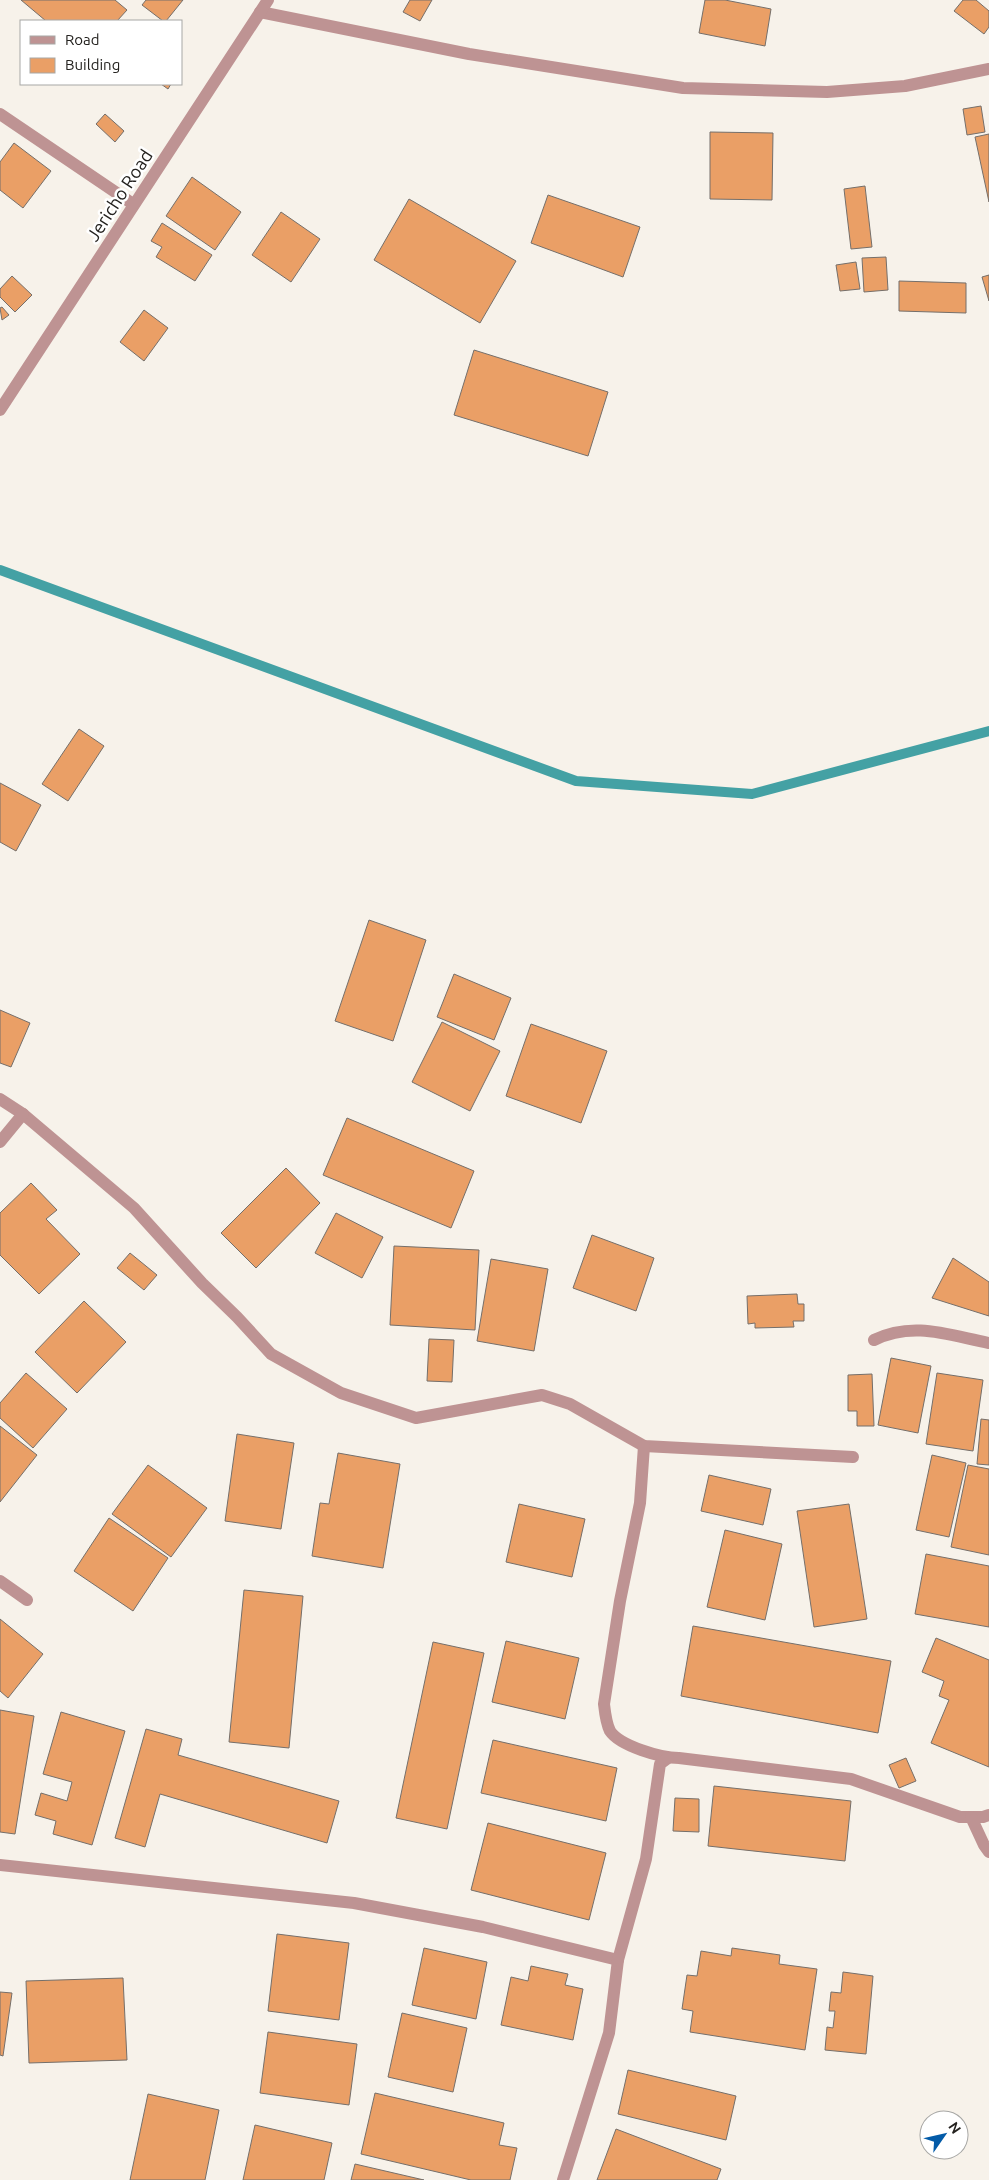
<svg xmlns="http://www.w3.org/2000/svg" width="989" height="2180" viewBox="0 0 989 2180" font-family="Ubuntu,sans-serif">
  <style>
    .lines { fill: none; stroke-linecap: round; stroke-linejoin: round }
    .stream { stroke: #44a1a4; stroke-width: 10 }
    .building { fill: #ea9f66; stroke: #756f6a }
    .minor { stroke: #be9393; stroke-width: 12 }
    .labels { text-anchor: middle; dominant-baseline: central; stroke-width: 5; stroke-linejoin: round; paint-order: stroke }
    .street-label { font-size: 18px; fill: #24221f; stroke: #fff }
  </style>
  <rect width="100%" height="100%" fill="#f7f2ea"/>
  <g class="lines">
    <path class="stream" d="M0,570L576,781L752,794L989,731"/>
  </g>
  <g class="building">
    <path d="M21,0H115L127,10L117,21H46Z"/>
    <path d="M146,0H183L166,21H163L142,5Z"/>
    <path d="M410,0H432L420,21L403,12Z"/>
    <path d="M705,0H725L771,9L765,46L699,33Z"/>
    <path d="M963,0H976L989,11V27L984,34L954,11Z"/>
    <path d="M161,84H171L168,89Z"/>
    <path d="M981,106L985,132L967,135L963,109Z"/>
    <path d="M105,114L124,131L115,142L96,124Z"/>
    <path d="M710,132L773,133L772,200L710,199Z"/>
    <path d="M989,134V202L975,137Z"/>
    <path d="M14,143L51,171L23,208L0,190V162Z"/>
    <path d="M192,177L241,212L215,250L166,216Z"/>
    <path d="M865,186L872,247L851,249L844,189Z"/>
    <path d="M548,195L640,227L623,277L531,243Z"/>
    <path d="M409,199L516,261L480,323L374,260Z"/>
    <path d="M281,212L320,239L291,282L252,255Z"/>
    <path d="M162,223L212,255L195,281L156,257L162,247L151,241Z"/>
    <path d="M886,257L888,290L864,292L862,258Z"/>
    <path d="M856,262L860,289L840,291L836,265Z"/>
    <path d="M989,275V301L982,277Z"/>
    <path d="M12,276L32,295L15,312L0,297V289Z"/>
    <path d="M899,281L966,283V313L899,311Z"/>
    <path d="M2,307L9,315L2,320L0,308Z"/>
    <path d="M144,310L168,328L144,361L120,342Z"/>
    <path d="M474,350L608,392L588,456L454,415Z"/>
    <path d="M79,729L104,746L68,801L42,784Z"/>
    <path d="M0,783L41,805L16,851L0,842Z"/>
    <path d="M369,920L426,940L393,1041L335,1021Z"/>
    <path d="M454,974L511,998L494,1040L437,1017Z"/>
    <path d="M0,1010L30,1023L11,1067L0,1063Z"/>
    <path d="M442,1022L500,1051L470,1111L412,1082Z"/>
    <path d="M531,1024L607,1051L581,1123L506,1096Z"/>
    <path d="M347,1118L474,1171L451,1228L323,1175Z"/>
    <path d="M286,1168L320,1203L256,1268L221,1233Z"/>
    <path d="M31,1183L57,1210L46,1219L80,1254L39,1294L0,1255V1213Z"/>
    <path d="M336,1213L383,1237L362,1278L315,1253Z"/>
    <path d="M592,1235L654,1258L636,1311L573,1288Z"/>
    <path d="M394,1246L479,1250L475,1330L390,1325Z"/>
    <path d="M130,1253L157,1275L144,1290L117,1268Z"/>
    <path d="M953,1258L989,1282V1316L932,1298Z"/>
    <path d="M491,1259L548,1269L534,1351L477,1341Z"/>
    <path d="M797,1294L798,1304H804V1321H793L794,1327L755,1328V1323L748,1324L747,1296Z"/>
    <path d="M84,1301L126,1342L77,1393L35,1352Z"/>
    <path d="M429,1339L454,1340L452,1382L427,1381Z"/>
    <path d="M891,1358L931,1366L918,1433L878,1425Z"/>
    <path d="M26,1373L67,1409L33,1448L0,1418V1403Z"/>
    <path d="M937,1373L983,1380L973,1451L926,1444Z"/>
    <path d="M872,1374L874,1426H857V1411H848V1375Z"/>
    <path d="M981,1419L989,1420V1465L977,1464Z"/>
    <path d="M0,1426L37,1455L0,1502Z"/>
    <path d="M237,1434L294,1443L281,1529L225,1521Z"/>
    <path d="M338,1453L400,1464L383,1568L312,1556L320,1503L329,1504Z"/>
    <path d="M932,1455L966,1463L949,1537L916,1530Z"/>
    <path d="M148,1465L207,1508L171,1557L112,1514Z"/>
    <path d="M968,1465L989,1469V1555L951,1547Z"/>
    <path d="M709,1475L771,1489L763,1525L701,1511Z"/>
    <path d="M519,1504L585,1519L572,1577L506,1562Z"/>
    <path d="M849,1504L867,1619L814,1627L797,1511Z"/>
    <path d="M109,1518L168,1558L133,1611L74,1571Z"/>
    <path d="M725,1530L782,1544L765,1620L707,1607Z"/>
    <path d="M926,1554L989,1566V1627L915,1614Z"/>
    <path d="M244,1590L303,1596L289,1748L229,1742Z"/>
    <path d="M0,1619L43,1654L8,1698L0,1691Z"/>
    <path d="M693,1626L891,1661L878,1733L681,1696Z"/>
    <path d="M936,1638L989,1660V1767L931,1743L949,1700L939,1696L944,1681L922,1672Z"/>
    <path d="M506,1641L579,1658L565,1719L492,1702Z"/>
    <path d="M433,1642L484,1653L447,1829L396,1818Z"/>
    <path d="M0,1710L34,1716L15,1834L0,1832Z"/>
    <path d="M61,1712L125,1731L92,1845L53,1834L56,1821L35,1815L41,1793L67,1801L72,1782L43,1774Z"/>
    <path d="M146,1729L182,1739L178,1755L339,1801L327,1843L160,1794L145,1847L115,1838Z"/>
    <path d="M493,1740L617,1768L606,1821L481,1793Z"/>
    <path d="M906,1758L916,1781L899,1788L889,1765Z"/>
    <path d="M714,1786L851,1801L845,1861L708,1846Z"/>
    <path d="M675,1798L699,1799V1832L673,1831Z"/>
    <path d="M488,1823L606,1853L589,1920L471,1890Z"/>
    <path d="M277,1934L349,1943L339,2020L268,2011Z"/>
    <path d="M424,1948L487,1962L476,2019L412,2005Z"/>
    <path d="M732,1948L780,1955L779,1964L817,1969L805,2050L690,2032L693,2011L682,2009L687,1975L697,1976L701,1951L731,1956Z"/>
    <path d="M531,1966L568,1974L565,1985L583,1989L573,2040L501,2025L511,1977L528,1981Z"/>
    <path d="M843,1972L873,1976L866,2054L825,2050L827,2027L833,2028L835,2011H829L831,1992L841,1993Z"/>
    <path d="M123,1978L127,2060L29,2063L26,1981Z"/>
    <path d="M0,1992L12,1993L3,2056L0,2055Z"/>
    <path d="M402,2013L467,2028L453,2092L388,2077Z"/>
    <path d="M268,2032L357,2044L349,2105L260,2093Z"/>
    <path d="M628,2070L736,2096L726,2140L618,2114Z"/>
    <path d="M375,2093L504,2123L499,2145L517,2148L510,2180H471L361,2154Z"/>
    <path d="M148,2094L219,2110L205,2180H130Z"/>
    <path d="M255,2125L332,2143L324,2180H243Z"/>
    <path d="M616,2129L721,2169L717,2180H597Z"/>
    <path d="M355,2164L424,2180H351Z"/>
  </g>
  <g class="lines">
    <g class="minor">
      <path d="M260,12L469,54L683,88L827,92L905,86L989,69"/>
      <path d="M0,114L133,204"/>
      <path d="M0,410L268,0"/>
      <path d="M0,1099L23,1114L134,1208L202,1283L237,1317L271,1354L341,1393L416,1418L542,1395L570,1404L644,1446L853,1457"/>
      <path d="M0,1142L23,1114"/>
      <path d="M874,1340C913,1321 948,1335 989,1343"/>
      <path d="M644,1446L640,1503L620,1601L604,1704C605,1713 606,1723 610,1731C620,1746 661,1758 679,1758L851,1779L960,1817H983L989,1815"/>
      <path d="M0,1581L27,1600"/>
      <path d="M971,1817L984,1845L989,1852"/>
      <path d="M0,1865L354,1903L483,1927L618,1960"/>
      <path d="M563,2180L609,2033L618,1960L646,1859L660,1764L668,1758"/>
    </g>
  </g>
  <g class="labels">
    <g class="street-label">
      <text transform="translate(119 195) rotate(-57)">Jericho Road</text>
    </g>
  </g>
  <rect x="20" y="20" width="162" height="65" fill="#ffffff" stroke="#a7a7a5"/>
  <rect x="30" y="36" width="25" height="8" fill="#be9393" stroke="#a7a7a5"/>
  <text x="65" y="45" font-size="15" fill="#24221f">Road</text>
  <rect x="30" y="58" width="25" height="15" fill="#ea9f66" stroke="#a7a7a5"/>
  <text x="65" y="70" font-size="15" fill="#24221f">Building</text>
  <g transform="translate(944 2135) rotate(56)"><circle r="24" fill="#ffffff" stroke="#a7a7a5"/>
  <path d="M0-4L9 19L0 12L-9 19Z" fill="#035ba8"/>
  <text y="-8" font-size="14" font-weight="bold" text-anchor="middle" fill="#24221f">N</text>
  </g>
</svg>
